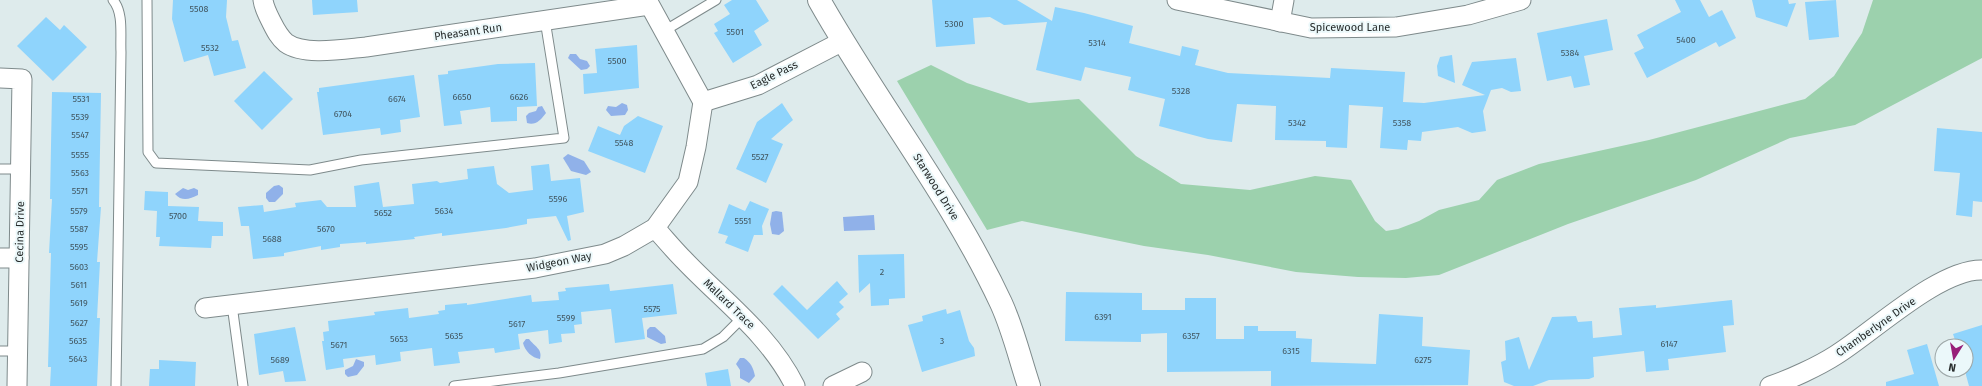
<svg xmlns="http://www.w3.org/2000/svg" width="1982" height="386" viewBox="0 0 1982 386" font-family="'Fira Sans',sans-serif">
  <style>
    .green { fill: #9cd1ad }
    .water { fill: #90b1e9 }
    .building { fill: #8fd4fc }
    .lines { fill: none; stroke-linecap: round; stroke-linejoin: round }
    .service-casing { stroke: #7e8a8b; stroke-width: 11 }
    .minor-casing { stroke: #7e8a8b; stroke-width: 21 }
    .tertiary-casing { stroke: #7e8a8b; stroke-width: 24 }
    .service { stroke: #fff; stroke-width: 9 }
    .minor { stroke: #fff; stroke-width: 19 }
    .tertiary { stroke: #fff; stroke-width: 22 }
    .labels { text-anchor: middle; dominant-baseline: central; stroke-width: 4; stroke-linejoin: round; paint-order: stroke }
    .number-label { font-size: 9px; fill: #425761 }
    .street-label { font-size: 11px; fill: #282d2d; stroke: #ebf8fa }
  </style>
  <rect width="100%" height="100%" fill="#deebec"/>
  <path class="green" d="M1873,0H1982V58L1855,125L1790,138L1696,180L1568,224L1439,275L1406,278L1358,277L1296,272L1208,255L1144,246L1022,221L987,230L897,81L931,65L967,83L1029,103L1079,99L1136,156L1181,184L1250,190L1315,176L1351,180L1375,221L1386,231L1398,229L1419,221L1439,210L1479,200L1497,180L1539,164L1649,140L1805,99L1834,76L1862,33Z"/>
  <g class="water">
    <path d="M570,54H576L580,59L587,61L590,66L587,69L581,70L568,58Z"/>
    <path d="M622,103L627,105L628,110L625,115L611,116L606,110L608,106L616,107Z"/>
    <path d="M542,106L546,113C541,120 535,126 527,123L526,116L529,113L536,111L538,107Z"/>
    <path d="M568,154L584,161L591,172L586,175L571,171L563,158Z"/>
    <path d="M279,185L283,188V194L275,202H269L266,198V193L274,186Z"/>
    <path d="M183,188L188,190L194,188L198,190V195C190,199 182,202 175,194Z"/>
    <path d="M776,211L782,212L784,231L779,235L772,234L770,224L772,212Z"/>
    <path d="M874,215L875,230L844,231L843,217Z"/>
    <path d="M650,327H655L665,336L666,343L661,344L647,337V330Z"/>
    <path d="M526,339H529C534,346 543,349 540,359C532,358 525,351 523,343Z"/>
    <path d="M740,358H744C751,363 753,367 755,376L749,383L740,378V370L736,364Z"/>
    <path d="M356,359L364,362V366L357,375L348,377L345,374V370L353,366Z"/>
  </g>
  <g class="building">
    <path d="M173,0H227L226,17L232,41L238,40L246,68L214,76L208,55L184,62L172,19Z"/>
    <path d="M312,0H357L358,12L313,15Z"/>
    <path d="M732,0H756L769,21L754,31L762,45L733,63L714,33L718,31L714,24L730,14L724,5Z"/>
    <path d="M932,0H1017L1052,21L1055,7L1084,13L1133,26L1129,43L1180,56L1182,46L1199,50L1195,65L1228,73L1330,78L1331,68L1405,72L1403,102L1424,103L1485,95L1462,85L1472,62L1516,58L1521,91L1511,92L1502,88L1491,90L1483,111L1486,131L1472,133L1458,127L1422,132L1421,141L1408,140L1407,150L1380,148L1383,107L1349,105L1347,148L1326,147V141L1275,140L1276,106L1237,104L1232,142L1208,139L1159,126L1165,99L1128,90L1131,77L1085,67L1081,81L1036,70L1047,22L1004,25L990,17L973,18L975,44L936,47Z"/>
    <path d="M1675,0H1700L1709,17L1722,10L1736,38L1719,47L1716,42L1647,78L1634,53L1644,48L1637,35L1681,12Z"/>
    <path d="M1752,0H1788L1789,4L1796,3L1787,27L1756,17Z"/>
    <path d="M1836,0L1839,37L1809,40L1805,2Z"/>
    <path d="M46,17L60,30L64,25L87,47L53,81L17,46Z"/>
    <path d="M1607,19L1613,50L1584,56L1590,85L1574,88L1571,76L1547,81L1537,33Z"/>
    <path d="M637,45L639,88L584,94L583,74L597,73L595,49Z"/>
    <path d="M1452,55L1455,83L1438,76L1437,66L1440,57Z"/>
    <path d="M535,63L537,106L517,107V121L491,122L490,107L460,111L462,124L444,126L438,75L448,74V71L498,64Z"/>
    <path d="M264,71L293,99L262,130L234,101Z"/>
    <path d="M414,75L420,117L400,120L401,132L381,135L380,128L323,135L317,92H319V88Z"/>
    <path d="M52,92L101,93L99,207H101L97,262H100L97,318H100L97,386H50L51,367H48L51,253H49L52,199H50Z"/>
    <path d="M782,103L793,120L771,139L783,144L766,183L736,169L757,122Z"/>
    <path d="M638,116L663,126L645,173L588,151L598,126L620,135L624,126Z"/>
    <path d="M1937,128L1982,132V202L1973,201L1972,217L1956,215L1960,173L1934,171Z"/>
    <path d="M549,164L551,181L580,178L584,212L567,216L571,240L568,241L556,216L527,219V224L506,228L442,236V233L414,237L415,239L366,244V242L340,244V247L321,250V246L284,253V256L253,259L249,226H241L238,207L263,205L264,212L296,207L295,203L321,200L327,207H356L354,186L379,182L383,207L414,204L412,184L437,181L440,183L468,179L467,169L494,166L497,184L509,193L533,190L531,166Z"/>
    <path d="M145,191L168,192V206L199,207L198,221L223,222V236H212L211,248L159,246L160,237H156L157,211L144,210Z"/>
    <path d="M750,201L769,209L762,226L763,235H754L748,252L725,243L728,236L718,233L729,204L745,211Z"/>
    <path d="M904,254L905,298L889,299V305L871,306L870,283L859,293L858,255Z"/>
    <path d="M837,281L848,294L839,302L844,307L836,314L840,319L818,339L773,294L782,285L807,310Z"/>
    <path d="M609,284L610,291L673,284L677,314L642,318L645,339L615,343L611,309L581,312L582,324L574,325L575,333L561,334L562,342L549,344L548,330L518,334L520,349L495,353L494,348L458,352L460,363L434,366L432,348L400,352L401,361L376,365L375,355L343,359L344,367L326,370L322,341H324L323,332L329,331L328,321L375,315L374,312L408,308L409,318L439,314L438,311L445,310V305L467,303V305L531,295L532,302L559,300L558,292L566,291L565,288Z"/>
    <path d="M1066,292L1142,293V310H1185V298H1216V339H1244V326H1258V331H1296V338L1312,339L1311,362L1376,364L1379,314L1423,317L1422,346L1470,350L1468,385L1271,386V371L1167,372V333L1141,334V342L1065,341Z"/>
    <path d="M1732,300L1734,325L1723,326L1726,352L1668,359L1669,370L1646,372L1644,351L1593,357L1594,377L1589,379L1549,380L1533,386H1514L1504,382L1501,362L1506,360L1505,341L1519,337L1529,370L1552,317L1576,316L1578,322L1592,321L1593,338L1622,335L1619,308L1656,305V308Z"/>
    <path d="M946,309L947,314L960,310L969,341L974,348L975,356L922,372L908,325L923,321L922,316Z"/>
    <path d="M1982,325V386H1969L1966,375V346H1957L1953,334Z"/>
    <path d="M295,327L306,381L285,382L283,371L259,375L254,334Z"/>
    <path d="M1927,344L1939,386H1886V382L1914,374L1907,350Z"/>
    <path d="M159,360L196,362L195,386H149L150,369H159Z"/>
    <path d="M728,369L731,386H707L705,373Z"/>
  </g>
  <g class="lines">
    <defs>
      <g id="service">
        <path d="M113,0C124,13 120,36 121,52L116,386"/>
        <path d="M147,0L148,152L156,163L310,170L361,160L564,138L545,20"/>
        <path d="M664,31L716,0"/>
        <path d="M0,169H21"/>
        <path d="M232,305L243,386"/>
        <path d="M0,351H17"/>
        <path d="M454,386L559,373L703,349L723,337L743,317"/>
      </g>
      <g id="minor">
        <path d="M263,0C264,8 268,15 272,23C276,31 279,37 286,43C304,56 344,49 366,47L649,5"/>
        <path d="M1177,0L1311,28L1396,27L1468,15L1521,0"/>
        <path d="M1280,22L1284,0"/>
        <path d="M0,78L22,79L17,386"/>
        <path d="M703,102L758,85L843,41"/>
        <path d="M655,228C665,239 674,250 684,260C723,301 769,334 795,386"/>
        <path d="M0,258H19"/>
        <path d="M205,308L535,268L605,254L624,246L655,228L688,182L696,147L703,102L647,0"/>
        <path d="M833,386L862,372"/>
        <path d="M1770,386C1789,380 1819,366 1836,355C1873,332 1939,269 1982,270"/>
      </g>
      <path id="tertiary" d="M819,0C877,103 951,196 1001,303C1013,329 1020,359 1029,386"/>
    </defs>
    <use href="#service" class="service-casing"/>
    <use href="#minor" class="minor-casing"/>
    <use href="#tertiary" class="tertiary-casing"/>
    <use href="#service" class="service"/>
    <use href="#minor" class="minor"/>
    <use href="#tertiary" class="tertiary"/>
  </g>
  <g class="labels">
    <g class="number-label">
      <text x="199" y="9">5508</text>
      <text x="954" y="24">5300</text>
      <text x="735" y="32">5501</text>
      <text x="1686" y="40">5400</text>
      <text x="1097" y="43">5314</text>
      <text x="210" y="48">5532</text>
      <text x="1570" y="53">5384</text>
      <text x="617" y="61">5500</text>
      <text x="1181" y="91">5328</text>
      <text x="462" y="97">6650</text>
      <text x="519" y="97">6626</text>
      <text x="81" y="99">5531</text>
      <text x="397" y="99">6674</text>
      <text x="343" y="114">6704</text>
      <text x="80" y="117">5539</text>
      <text x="1297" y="123">5342</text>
      <text x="1402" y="123">5358</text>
      <text x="80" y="135">5547</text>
      <text x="624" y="143">5548</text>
      <text x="80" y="155">5555</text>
      <text x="760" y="157">5527</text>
      <text x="80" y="173">5563</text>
      <text x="80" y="191">5571</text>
      <text x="558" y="199">5596</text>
      <text x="79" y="211">5579</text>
      <text x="444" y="211">5634</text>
      <text x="383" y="213">5652</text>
      <text x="178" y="216">5700</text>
      <text x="743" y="221">5551</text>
      <text x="79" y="229">5587</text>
      <text x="326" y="229">5670</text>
      <text x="272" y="239">5688</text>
      <text x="79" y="247">5595</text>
      <text x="79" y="267">5603</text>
      <text x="882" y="272">2</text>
      <text x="79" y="285">5611</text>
      <text x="79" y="303">5619</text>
      <text x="652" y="309">5575</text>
      <text x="1103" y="317">6391</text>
      <text x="566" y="318">5599</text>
      <text x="79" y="323">5627</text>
      <text x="517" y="324">5617</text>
      <text x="454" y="336">5635</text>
      <text x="1191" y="336">6357</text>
      <text x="399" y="339">5653</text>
      <text x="78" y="341">5635</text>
      <text x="942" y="341">3</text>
      <text x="1669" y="344">6147</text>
      <text x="339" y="345">5671</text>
      <text x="1291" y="351">6315</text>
      <text x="78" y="359">5643</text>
      <text x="280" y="360">5689</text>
      <text x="1423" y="360">6275</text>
    </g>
    <g class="street-label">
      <text x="1350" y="27">Spicewood Lane</text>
      <text transform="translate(468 32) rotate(-8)">Pheasant Run</text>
      <text transform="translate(774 75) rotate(-26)">Eagle Pass</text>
      <text transform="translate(936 187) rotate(58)">Starwood Drive</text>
      <text transform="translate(20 232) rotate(-89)">Cecina Drive</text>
      <text transform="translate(559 262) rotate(-11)">Widgeon Way</text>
      <text transform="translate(729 304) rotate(44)">Mallard Trace</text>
      <text transform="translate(1876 327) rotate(-35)">Chamberlyne Drive</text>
    </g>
  </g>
  <g transform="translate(1954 358) rotate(191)"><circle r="19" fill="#ebf8fa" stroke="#9da7a8"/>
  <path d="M0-3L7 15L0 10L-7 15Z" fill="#981f79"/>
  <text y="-6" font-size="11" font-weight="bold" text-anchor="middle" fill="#282d2d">N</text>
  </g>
</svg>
